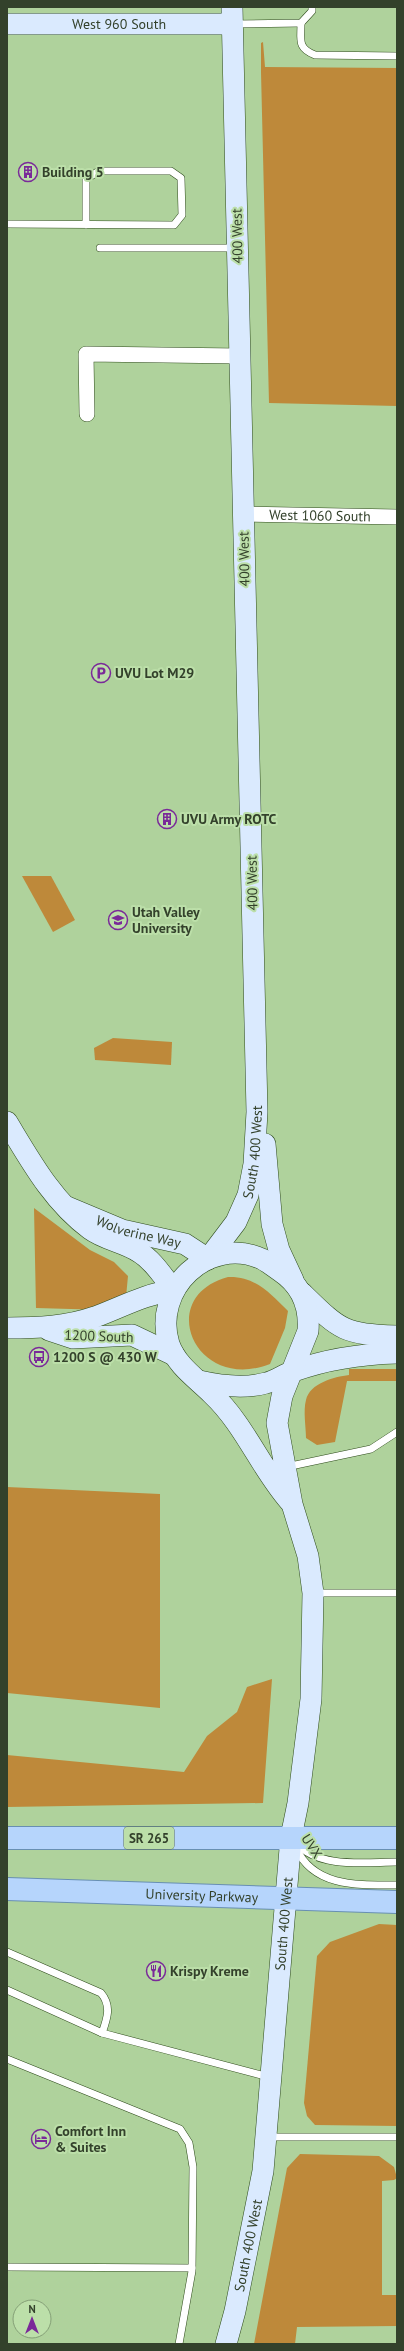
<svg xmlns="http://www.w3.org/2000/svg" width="404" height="2351" viewBox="0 0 404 2351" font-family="'PT Sans',sans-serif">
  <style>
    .green { fill: #be893a }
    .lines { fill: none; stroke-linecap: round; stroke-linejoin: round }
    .lane-casing { stroke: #2e4b1b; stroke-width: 8 }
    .street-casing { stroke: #2e4b1b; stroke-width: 16 }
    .secondary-casing { stroke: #2e4b1b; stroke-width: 22 }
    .primary-casing { stroke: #688fb2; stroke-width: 24 }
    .lane { stroke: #fff; stroke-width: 7 }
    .street { stroke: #fff; stroke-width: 15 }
    .secondary { stroke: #daeafe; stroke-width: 21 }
    .primary { stroke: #b6d5fc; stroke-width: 22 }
    .labels { text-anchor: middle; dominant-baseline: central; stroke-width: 4; stroke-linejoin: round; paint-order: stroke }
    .shield { fill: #bcdfa9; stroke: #5c7051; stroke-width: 1 }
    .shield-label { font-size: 13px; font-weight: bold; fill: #33412b }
    .street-label { font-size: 14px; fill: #33412b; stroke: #bcdfa9 }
    .poi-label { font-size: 14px; font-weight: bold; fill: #33412b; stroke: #bcdfa9; text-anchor: start }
  </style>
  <rect width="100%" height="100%" fill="#afd29c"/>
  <g class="green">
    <path d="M263,42L265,67L397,68V406L269,403L261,72V43Z"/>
    <path d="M22,876H51L75,920L53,932Z"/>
    <path d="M113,1038L172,1042L171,1065L95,1060L94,1048Z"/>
    <path d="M34,1208L90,1250L114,1262L128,1276L126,1297L106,1310L36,1308Z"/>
    <path d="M228,1277C255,1276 270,1293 288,1311L285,1328L270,1364C195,1393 154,1297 228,1277Z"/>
    <path d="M349,1369H397V1381H347L335,1442L317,1445L306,1438C306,1427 303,1411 306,1400C310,1383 334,1377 349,1375Z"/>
    <path d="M7,1487L160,1494V1708L7,1693Z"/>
    <path d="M272,1679L263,1803L7,1807V1755L184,1772L207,1736L237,1712L247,1687Z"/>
    <path d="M379,1924L397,1925V2126L315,2125L307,2116L304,2103L317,1956L330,1942Z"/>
    <path d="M300,2154L379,2156L394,2167L397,2178L394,2180L382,2181V2295H397V2326L297,2327L295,2344H254L287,2168Z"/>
  </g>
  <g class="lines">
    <defs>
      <g id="lane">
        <path d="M301,23C301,40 297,48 315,55L397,56"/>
        <path d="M234,24L301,23L312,11V7"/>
        <path d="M7,224L174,225L182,215L181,178L171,171H99L86,179V225"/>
        <path d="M100,248H237"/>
        <path d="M286,1467L371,1449L397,1432"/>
        <path d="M315,1593H397"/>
        <path d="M296,1843C319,1869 366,1862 397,1862"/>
        <path d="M296,1848C314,1888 360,1885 397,1885"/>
        <path d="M7,1952L101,1993C112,2006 107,2019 102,2033"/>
        <path d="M7,1990L102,2033L269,2077"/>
        <path d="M7,2059L180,2129L189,2143L193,2167L192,2271L179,2344"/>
        <path d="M267,2137H397"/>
        <path d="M7,2267L192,2268"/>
      </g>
      <g id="street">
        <path d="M87,414L86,354L239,356"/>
        <path id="s1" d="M243,514L397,517"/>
      </g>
      <g id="secondary">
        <path id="s2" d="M7,24H232"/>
        <path d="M7,1122C30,1160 53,1202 90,1229C105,1240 124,1242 139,1252C154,1261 163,1277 174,1290"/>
        <path d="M265,1144L272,1224L279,1250L293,1280"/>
        <path id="s3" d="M67,1207L122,1230L185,1244L208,1259L236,1222L248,1195L254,1164L257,1112L232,7"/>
        <path d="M302,1293C341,1331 343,1334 397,1336"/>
        <path d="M7,1328C38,1328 66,1327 95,1317C122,1307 145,1294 174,1290"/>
        <path d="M49,1330L73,1338L132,1335L174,1355"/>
        <path d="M199,1381C221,1386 244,1389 266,1383C276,1381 284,1374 294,1371C327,1359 362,1354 397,1353"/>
        <path id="s4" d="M226,2344L235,2311L263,2171L291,1837L298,1803L311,1699L313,1593L308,1556L292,1504L277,1423L282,1396L308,1331C310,1306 301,1285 280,1271C274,1267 268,1262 262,1259C208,1235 152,1289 169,1344C177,1366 196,1378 212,1394C246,1426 261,1470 292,1504"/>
      </g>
      <g id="primary">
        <path d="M7,1838H397"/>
        <path id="s5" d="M7,1889L397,1902"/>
      </g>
    </defs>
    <use href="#lane" class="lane-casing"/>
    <use href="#street" class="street-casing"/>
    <use href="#secondary" class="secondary-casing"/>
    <use href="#primary" class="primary-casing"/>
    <use href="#lane" class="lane"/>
    <use href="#street" class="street"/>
    <use href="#secondary" class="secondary"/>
    <use href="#primary" class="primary"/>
  </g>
  <defs>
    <symbol id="building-ring" viewBox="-11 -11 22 22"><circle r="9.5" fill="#bcdfa9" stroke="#7a2999" stroke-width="1.5"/><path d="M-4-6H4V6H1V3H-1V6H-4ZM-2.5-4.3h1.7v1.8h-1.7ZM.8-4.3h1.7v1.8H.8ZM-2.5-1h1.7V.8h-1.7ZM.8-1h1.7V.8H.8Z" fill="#7a2999"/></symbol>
    <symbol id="parking-ring" viewBox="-11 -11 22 22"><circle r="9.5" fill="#bcdfa9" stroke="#7a2999" stroke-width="1.5"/><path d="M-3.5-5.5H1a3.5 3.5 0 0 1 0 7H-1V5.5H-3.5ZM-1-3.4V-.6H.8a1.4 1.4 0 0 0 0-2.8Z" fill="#7a2999"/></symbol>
    <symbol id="university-ring" viewBox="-11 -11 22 22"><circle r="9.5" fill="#bcdfa9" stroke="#7a2999" stroke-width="1.5"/><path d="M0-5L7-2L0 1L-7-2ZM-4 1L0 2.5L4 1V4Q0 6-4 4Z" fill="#7a2999"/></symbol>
    <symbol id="bus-ring" viewBox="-11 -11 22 22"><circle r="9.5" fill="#bcdfa9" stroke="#7a2999" stroke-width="1.5"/><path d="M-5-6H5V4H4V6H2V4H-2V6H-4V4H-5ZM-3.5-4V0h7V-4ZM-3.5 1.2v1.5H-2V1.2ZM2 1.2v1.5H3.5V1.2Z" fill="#7a2999"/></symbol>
    <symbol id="restaurant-ring" viewBox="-11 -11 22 22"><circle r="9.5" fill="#bcdfa9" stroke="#7a2999" stroke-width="1.5"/><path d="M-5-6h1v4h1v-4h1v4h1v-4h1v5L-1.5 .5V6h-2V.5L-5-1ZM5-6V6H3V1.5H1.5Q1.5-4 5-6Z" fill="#7a2999"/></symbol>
    <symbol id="hotel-ring" viewBox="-11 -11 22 22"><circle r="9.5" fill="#bcdfa9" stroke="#7a2999" stroke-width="1.5"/><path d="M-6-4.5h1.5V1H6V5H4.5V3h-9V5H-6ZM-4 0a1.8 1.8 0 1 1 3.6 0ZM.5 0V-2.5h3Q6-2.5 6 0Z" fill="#7a2999"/></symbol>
  </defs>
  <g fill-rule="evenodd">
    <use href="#building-ring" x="17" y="161" width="22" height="22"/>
    <use href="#parking-ring" x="90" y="662" width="22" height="22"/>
    <use href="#building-ring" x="156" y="808" width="22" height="22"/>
    <use href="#university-ring" x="107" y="909" width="22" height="22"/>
    <use href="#bus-ring" x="28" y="1346" width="22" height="22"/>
    <use href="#restaurant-ring" x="145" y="1960" width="22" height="22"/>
    <use href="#hotel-ring" x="30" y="2128" width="22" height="22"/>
  </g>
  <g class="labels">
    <rect class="shield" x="124" y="1827" width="50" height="22" rx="3"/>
    <g class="shield-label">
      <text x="149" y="1838">SR 265</text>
    </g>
    <g class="street-label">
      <text stroke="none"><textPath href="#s2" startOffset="112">West 960 South</textPath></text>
      <text transform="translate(237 236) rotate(-91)">400 West</text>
      <text stroke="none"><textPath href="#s1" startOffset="77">West 1060 South</textPath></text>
      <text transform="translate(244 559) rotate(-91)">400 West</text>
      <text transform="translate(252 883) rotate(-91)">400 West</text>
      <text stroke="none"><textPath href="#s3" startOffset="271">South 400 West</textPath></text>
      <text stroke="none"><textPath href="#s3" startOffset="76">Wolverine Way</textPath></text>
      <text transform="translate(99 1336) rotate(2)">1200 South</text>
      <text transform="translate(312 1846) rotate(57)">UVX</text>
      <text stroke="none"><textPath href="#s5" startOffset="195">University Parkway</textPath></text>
      <text stroke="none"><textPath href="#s4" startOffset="425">South 400 West</textPath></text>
      <text stroke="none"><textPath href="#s4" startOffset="101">South 400 West</textPath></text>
    </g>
    <g class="poi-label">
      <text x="42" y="172">Building 5</text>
      <text x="115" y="673">UVU Lot M29</text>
      <text x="181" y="819">UVU Army ROTC</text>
      <text x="132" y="912">Utah Valley<tspan x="132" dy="16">University</tspan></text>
      <text x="53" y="1357">1200 S @ 430 W</text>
      <text x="170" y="1971">Krispy Kreme</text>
      <text x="55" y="2131">Comfort Inn<tspan x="55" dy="16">&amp; Suites</tspan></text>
    </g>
  </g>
  <rect width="404" height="2351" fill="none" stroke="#33412b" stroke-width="16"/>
  <g transform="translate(32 2319)"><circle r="19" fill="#bcdfa9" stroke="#85a077"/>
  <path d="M0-3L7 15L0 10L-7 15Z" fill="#7a2999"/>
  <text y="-6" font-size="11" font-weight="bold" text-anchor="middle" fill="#33412b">N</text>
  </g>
</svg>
